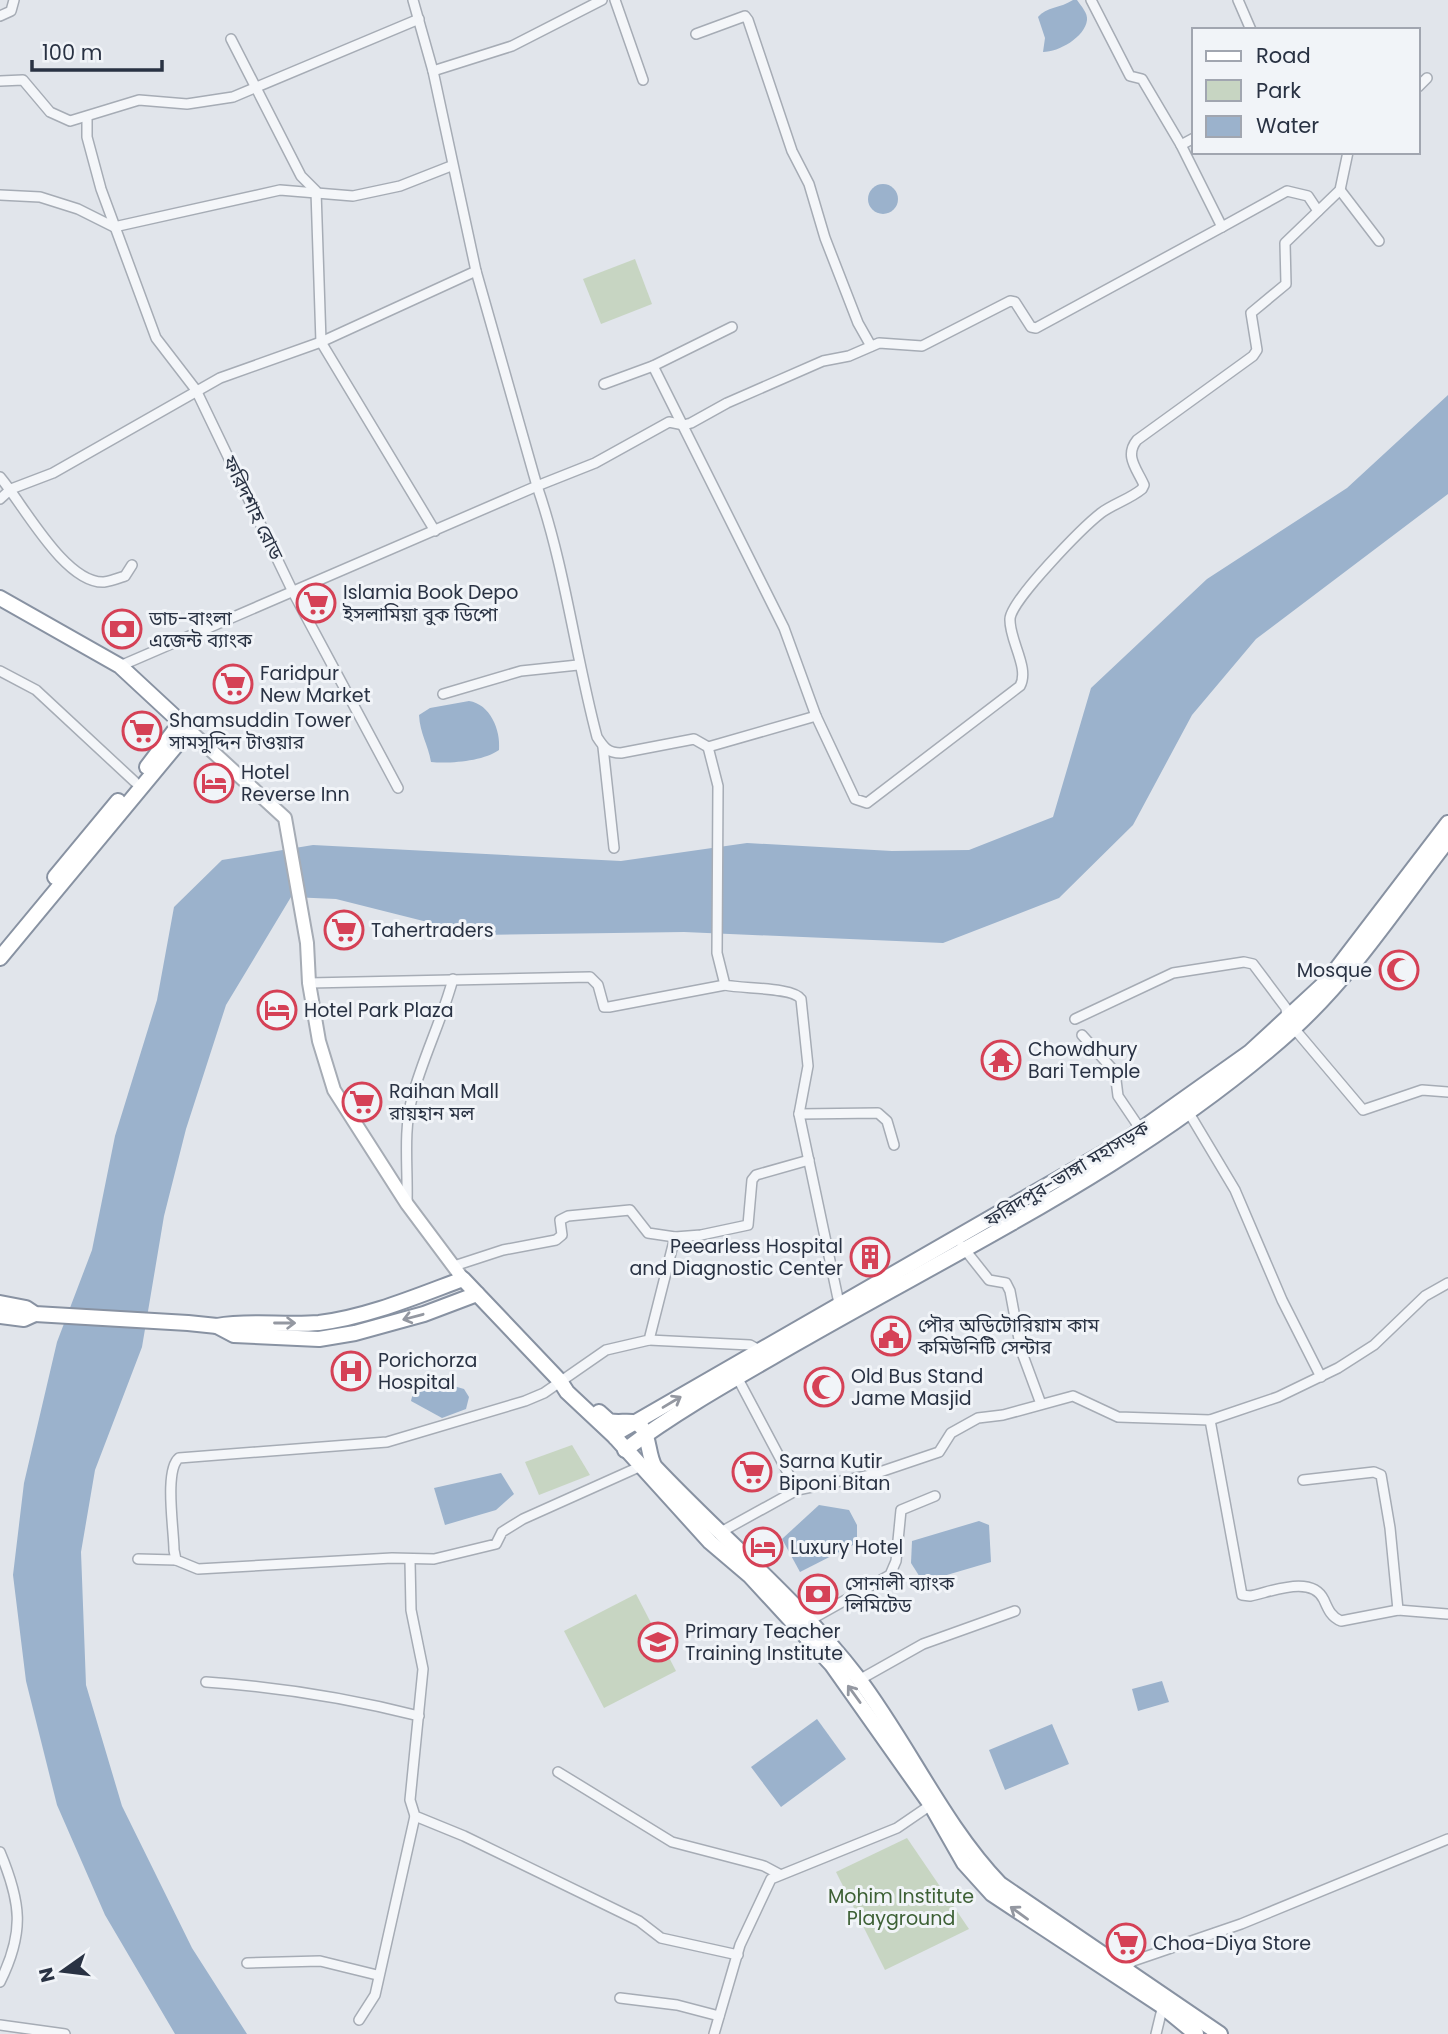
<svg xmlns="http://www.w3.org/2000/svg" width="1448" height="2034" viewBox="0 0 1448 2034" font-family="Poppins,'Noto Sans Bengali',sans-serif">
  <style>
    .green { fill: #c7d5c2 }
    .water { fill: #9bb2cc }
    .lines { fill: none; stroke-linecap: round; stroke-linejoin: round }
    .minor-casing { stroke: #a6acb5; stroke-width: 12 }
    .secondary-casing { stroke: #a6acb5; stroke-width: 16 }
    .trunk-casing { stroke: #8892a2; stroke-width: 18 }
    .minor { stroke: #f4f6f9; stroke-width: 9 }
    .secondary { stroke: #fff; stroke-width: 12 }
    .trunk { stroke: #fff; stroke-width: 14 }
    .oneway { stroke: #9498a1 }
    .labels { text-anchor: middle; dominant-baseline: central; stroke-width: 6; stroke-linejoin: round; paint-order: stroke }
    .street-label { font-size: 19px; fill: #293243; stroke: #f1f4f8 }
    .poi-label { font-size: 19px; fill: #293243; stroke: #f1f4f8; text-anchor: start }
    .park-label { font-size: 19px; fill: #3d6035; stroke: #f1f4f8 }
  </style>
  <rect width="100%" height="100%" fill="#e1e5eb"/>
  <g class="green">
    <path d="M635,259L652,304L601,324L583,279Z"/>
    <path d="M572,1445L590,1475L539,1495L525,1462Z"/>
    <path d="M636,1594L676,1671L604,1708L564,1631Z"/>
    <path d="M907,1838L969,1929L885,1970L836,1872Z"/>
  </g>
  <g class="water">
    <path d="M1073,0H1077C1081,6 1088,13 1087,20C1085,37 1059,52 1043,52L1045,38L1038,17C1046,7 1061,8 1073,0Z"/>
    <circle cx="883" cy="199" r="15"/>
    <path d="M1448,395V494L1256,639L1192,715L1133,825L1059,898L943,943L684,932L479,935L336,899L291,897L226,1005L186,1129L164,1216L142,1347L95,1470L81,1552L86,1685L122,1806L192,1948L247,2034H175L105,1915L57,1805L26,1681L13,1575L24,1483L57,1342L92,1250L115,1136L157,1000L174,907L222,860L313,845L621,861L747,843L892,851L969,850L1053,817L1091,688L1207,579L1347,488Z"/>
    <path d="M469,701C490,704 501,730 499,750C484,761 450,764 431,762C428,744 420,734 419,715L430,708Z"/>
    <path d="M440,1382L464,1389L469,1397L466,1409L442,1418L411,1401L414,1389Z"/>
    <path d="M501,1473L514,1494L496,1510L445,1525L434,1488Z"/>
    <path d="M819,1505L849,1510L857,1525V1543L800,1572L782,1539Z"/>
    <path d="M979,1521L989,1525L991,1562L923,1582L911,1563L912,1541Z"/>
    <path d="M1162,1681L1169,1702L1138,1711L1132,1689Z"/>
    <path d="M817,1719L846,1759L781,1807L751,1767Z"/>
    <path d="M1052,1724L1069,1764L1005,1790L989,1750Z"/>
  </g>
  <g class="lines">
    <defs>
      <g id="minor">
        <path d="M615,0L643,80"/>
        <path d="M1091,0L1130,76L1142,79L1181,145"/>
        <path d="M1238,0L1251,30"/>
        <path d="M0,16L11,11L14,0"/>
        <path d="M696,34L745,16L748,20L792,151L809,184L825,238L858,323L871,346"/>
        <path d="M231,39L301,176L316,191L321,342L435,531"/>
        <path d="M433,71L512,46L602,0"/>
        <path d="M0,81L23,80L50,112L70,121L139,100L187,104L233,97L419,19"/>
        <path d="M1418,87L1427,78"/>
        <path d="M87,118V137L101,189L156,338L196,390L293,592L398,788"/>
        <path d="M1340,190L1379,241"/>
        <path d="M0,195L40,197L78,209L114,227L280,190L353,196L400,186L451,166"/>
        <path d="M1222,227L1287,191L1308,196L1318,211"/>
        <path d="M653,366L784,628L816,716L855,799L867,803L1020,686C1030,668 1009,640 1010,619C1011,600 1083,527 1101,513C1113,504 1130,499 1142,489L1144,485C1137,469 1124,456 1137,440L1253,356L1257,350L1251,313L1286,284L1285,243L1340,190L1348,152"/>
        <path d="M604,384L653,366L732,327"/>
        <path d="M0,477C23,504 65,584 104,582C111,581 119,578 125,576L132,565"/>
        <path d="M0,499L11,489L53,473L220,378L321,342L476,271"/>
        <path d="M120,666L537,486L476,271L433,71L413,0"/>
        <path d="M0,671L36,690L135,782"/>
        <path d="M443,694L521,671L578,665"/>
        <path d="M816,716L708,747L694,739L621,753C608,753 604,748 597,737C575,654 565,567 537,486L595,463L669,422L684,425L691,423L727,403L823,361L849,356L879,343L922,346L1010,301L1015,302L1031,327L1036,328L1222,227L1181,145L1194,138"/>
        <path d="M603,747L614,848"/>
        <path d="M708,747L718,786L717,953L725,985C743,989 793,987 801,999L808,1066L799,1114L840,1308"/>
        <path d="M309,983L590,977L598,985L604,1007H609L725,985"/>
        <path d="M1075,1019L1173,973L1244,962L1253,964L1286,1008L1287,1020L1363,1110L1422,1090L1448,1092"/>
        <path d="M1082,1035L1115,1072L1118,1096L1141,1130"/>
        <path d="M1186,1108L1235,1190L1282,1300L1321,1377"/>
        <path d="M799,1114L878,1113L887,1121L894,1145"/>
        <path d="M407,1202C408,1167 403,1132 412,1098C423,1057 442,1020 453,979"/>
        <path d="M962,1246L989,1280L1006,1283L1010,1291L1021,1350L1041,1404"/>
        <path d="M454,1266L503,1250L556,1240L562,1235L560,1220L568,1216L630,1210L648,1233L675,1237"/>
        <path d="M649,1340L750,1345L761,1351"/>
        <path d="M737,1377L797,1490"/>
        <path d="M1210,1420L1242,1595L1250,1596C1271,1592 1312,1574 1324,1600C1328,1609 1331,1617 1341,1621L1398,1610L1447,1614"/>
        <path d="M639,1467L523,1519L502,1532L496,1544L434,1559L392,1558L198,1569L176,1560L174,1550C174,1530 164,1470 179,1458L387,1442L525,1401L544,1393L606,1350L649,1340L675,1237L701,1235L748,1225L752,1180L756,1175L809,1160"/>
        <path d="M1303,1480L1374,1472L1381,1475L1390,1528L1398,1610"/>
        <path d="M719,1533L797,1490L871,1475L939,1452L951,1433L978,1418L1003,1415L1073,1396L1118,1417L1210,1420L1278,1397L1338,1368L1374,1345L1425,1296L1448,1283"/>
        <path d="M138,1559L176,1560"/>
        <path d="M410,1561L411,1610L423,1669L410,1800L415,1816L464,1836L639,1921L661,1938L738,1955"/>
        <path d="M810,1620L890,1575L896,1561L901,1510L935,1496"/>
        <path d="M859,1680L923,1644L1015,1611"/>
        <path d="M206,1682C279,1687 348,1698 419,1716"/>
        <path d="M558,1772L672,1842L764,1866L779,1874"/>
        <path d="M0,1852C21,1902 25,1932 0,1982"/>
        <path d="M247,1963L320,1961L377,1975"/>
        <path d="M1122,1970L1133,1961L1241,1924L1448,1839"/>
        <path d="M620,1998L677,2005L719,2016"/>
        <path d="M359,2020L375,1995L415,1816"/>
        <path d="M0,2025L65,2034"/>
        <path d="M714,2034L740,1945L771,1879L897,1828L935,1802"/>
        <path d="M1156,2034L1163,2005"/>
      </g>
      <path id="secondary" d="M189,730L285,818L307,943L309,983L319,1041L334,1090L407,1204L463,1279"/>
      <g id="trunk">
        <path d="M0,598L120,666L189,730L0,958"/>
        <path d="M147,767L181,722"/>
        <path d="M55,877L118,801"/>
        <path d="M0,1303L26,1308L35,1314L188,1323L217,1326L234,1335L319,1339L355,1333L424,1314L477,1294"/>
        <path d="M0,1316L24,1319L35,1314"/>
        <path d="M217,1326C250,1320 285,1326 319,1323C368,1317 417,1296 463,1279L560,1381L567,1392L615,1437L710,1542L750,1576L832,1665L931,1805L964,1863L992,1894L1162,2006L1196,2034"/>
        <path d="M599,1412L609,1421C617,1423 625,1421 632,1422C651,1424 646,1454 655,1467C722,1538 798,1600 858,1678C908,1744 944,1826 1000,1884L1220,2034"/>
        <path d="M615,1437L620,1431L1126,1140L1250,1052L1328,980L1448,823"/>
        <path d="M625,1450C678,1410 738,1377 795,1344C965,1246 1148,1160 1294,1028C1354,973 1398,904 1448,840"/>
      </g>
    </defs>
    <use href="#minor" class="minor-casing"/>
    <use href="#secondary" class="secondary-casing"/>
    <use href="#trunk" class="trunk-casing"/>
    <use href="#minor" class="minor"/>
    <use href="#secondary" class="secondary"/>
    <use href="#trunk" class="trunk"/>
  </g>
  <defs><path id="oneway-shaft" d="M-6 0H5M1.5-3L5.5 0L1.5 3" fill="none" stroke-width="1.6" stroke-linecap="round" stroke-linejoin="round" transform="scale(1.75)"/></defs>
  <g class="oneway">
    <use href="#oneway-shaft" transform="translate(413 1317) rotate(165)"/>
    <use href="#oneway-shaft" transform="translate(285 1323)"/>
    <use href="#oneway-shaft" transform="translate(672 1402) rotate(-31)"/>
    <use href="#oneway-shaft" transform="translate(854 1694) rotate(-126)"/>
    <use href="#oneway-shaft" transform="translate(1019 1913) rotate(-144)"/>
  </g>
  <defs>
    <symbol id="supermarket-ring" viewBox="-11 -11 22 22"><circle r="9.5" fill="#f1f4f8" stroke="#d54156" stroke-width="1.5"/><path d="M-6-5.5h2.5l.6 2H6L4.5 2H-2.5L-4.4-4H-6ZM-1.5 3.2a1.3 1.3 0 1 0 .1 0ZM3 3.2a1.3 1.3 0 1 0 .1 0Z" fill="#d54156"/></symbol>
    <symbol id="bank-ring" viewBox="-11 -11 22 22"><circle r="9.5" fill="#f1f4f8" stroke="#d54156" stroke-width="1.5"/><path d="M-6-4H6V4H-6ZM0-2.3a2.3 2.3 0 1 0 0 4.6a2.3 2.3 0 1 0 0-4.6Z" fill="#d54156"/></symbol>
    <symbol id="hotel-ring" viewBox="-11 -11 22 22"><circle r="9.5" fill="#f1f4f8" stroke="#d54156" stroke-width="1.5"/><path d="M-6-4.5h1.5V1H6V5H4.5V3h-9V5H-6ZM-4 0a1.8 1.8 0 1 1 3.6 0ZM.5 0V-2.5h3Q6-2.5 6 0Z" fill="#d54156"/></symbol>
    <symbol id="mosque-ring" viewBox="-11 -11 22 22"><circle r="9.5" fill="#f1f4f8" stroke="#d54156" stroke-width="1.5"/><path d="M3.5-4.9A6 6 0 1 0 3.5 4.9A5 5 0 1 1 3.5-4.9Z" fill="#d54156"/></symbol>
    <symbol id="temple-ring" viewBox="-11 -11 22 22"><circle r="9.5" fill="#f1f4f8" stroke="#d54156" stroke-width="1.5"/><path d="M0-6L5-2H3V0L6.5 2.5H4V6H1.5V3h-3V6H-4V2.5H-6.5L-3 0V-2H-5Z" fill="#d54156"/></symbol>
    <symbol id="building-ring" viewBox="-11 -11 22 22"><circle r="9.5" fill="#f1f4f8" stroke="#d54156" stroke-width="1.5"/><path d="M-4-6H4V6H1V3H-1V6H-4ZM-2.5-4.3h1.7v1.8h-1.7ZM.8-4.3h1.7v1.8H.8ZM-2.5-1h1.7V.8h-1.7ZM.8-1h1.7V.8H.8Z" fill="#d54156"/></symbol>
    <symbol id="civic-ring" viewBox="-11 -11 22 22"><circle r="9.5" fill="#f1f4f8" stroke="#d54156" stroke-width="1.5"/><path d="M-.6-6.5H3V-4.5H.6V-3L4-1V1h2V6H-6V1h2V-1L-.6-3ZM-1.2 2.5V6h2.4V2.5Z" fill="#d54156"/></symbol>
    <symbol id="hospital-ring" viewBox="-11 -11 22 22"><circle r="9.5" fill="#f1f4f8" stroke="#d54156" stroke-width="1.5"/><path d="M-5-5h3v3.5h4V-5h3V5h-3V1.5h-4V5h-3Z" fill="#d54156"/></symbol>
    <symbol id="university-ring" viewBox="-11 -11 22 22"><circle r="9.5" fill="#f1f4f8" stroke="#d54156" stroke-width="1.5"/><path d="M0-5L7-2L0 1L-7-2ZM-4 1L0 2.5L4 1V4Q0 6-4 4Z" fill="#d54156"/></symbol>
  </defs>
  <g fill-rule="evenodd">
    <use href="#supermarket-ring" x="294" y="581" width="44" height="44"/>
    <use href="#bank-ring" x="100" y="607" width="44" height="44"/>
    <use href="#supermarket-ring" x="211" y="662" width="44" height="44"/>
    <use href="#supermarket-ring" x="120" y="709" width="44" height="44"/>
    <use href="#hotel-ring" x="192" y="761" width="44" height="44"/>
    <use href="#supermarket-ring" x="322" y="908" width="44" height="44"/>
    <use href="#mosque-ring" x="1377" y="948" width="44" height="44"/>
    <use href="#hotel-ring" x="255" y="988" width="44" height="44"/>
    <use href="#temple-ring" x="979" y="1038" width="44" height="44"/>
    <use href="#supermarket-ring" x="340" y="1080" width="44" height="44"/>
    <use href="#building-ring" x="848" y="1235" width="44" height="44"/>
    <use href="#civic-ring" x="869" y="1314" width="44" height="44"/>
    <use href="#hospital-ring" x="329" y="1349" width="44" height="44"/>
    <use href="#mosque-ring" x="802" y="1365" width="44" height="44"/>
    <use href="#supermarket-ring" x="730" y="1450" width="44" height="44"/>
    <use href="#hotel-ring" x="741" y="1525" width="44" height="44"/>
    <use href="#bank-ring" x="796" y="1572" width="44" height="44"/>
    <use href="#university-ring" x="636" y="1620" width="44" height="44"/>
    <use href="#supermarket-ring" x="1104" y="1921" width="44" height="44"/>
  </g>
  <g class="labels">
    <g class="street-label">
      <text transform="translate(253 508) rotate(64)">ফরিদশাহ রোড</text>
      <text transform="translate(1067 1174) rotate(-31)">ফরিদপুর-ভাঙ্গা মহাসড়ক</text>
    </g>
    <g class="poi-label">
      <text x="343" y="592">Islamia Book Depo<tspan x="343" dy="22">ইসলামিয়া বুক ডিপো</tspan></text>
      <text x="149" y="618">ডাচ-বাংলা<tspan x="149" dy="22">এজেন্ট ব্যাংক</tspan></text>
      <text x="260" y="673">Faridpur<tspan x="260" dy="22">New Market</tspan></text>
      <text x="169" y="720">Shamsuddin Tower<tspan x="169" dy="22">সামসুদ্দিন টাওয়ার</tspan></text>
      <text x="241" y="772">Hotel<tspan x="241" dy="22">Reverse Inn</tspan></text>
      <text x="371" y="930">Tahertraders</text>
      <text x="1372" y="970" text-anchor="end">Mosque</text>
      <text x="304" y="1010">Hotel Park Plaza</text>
      <text x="1028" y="1049">Chowdhury<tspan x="1028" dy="22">Bari Temple</tspan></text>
      <text x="389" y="1091">Raihan Mall<tspan x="389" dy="22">রায়হান মল</tspan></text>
      <text x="843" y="1246" text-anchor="end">Peearless Hospital<tspan x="843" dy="22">and Diagnostic Center</tspan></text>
      <text x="918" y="1325">পৌর অডিটোরিয়াম কাম<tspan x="918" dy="22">কমিউনিটি সেন্টার</tspan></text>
      <text x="378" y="1360">Porichorza<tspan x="378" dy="22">Hospital</tspan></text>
      <text x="851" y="1376">Old Bus Stand<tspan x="851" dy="22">Jame Masjid</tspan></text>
      <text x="779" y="1461">Sarna Kutir<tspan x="779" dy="22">Biponi Bitan</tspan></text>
      <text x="790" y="1547">Luxury Hotel</text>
      <text x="845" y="1583">সোনালী ব্যাংক<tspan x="845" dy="22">লিমিটেড</tspan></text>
      <text x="685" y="1631">Primary Teacher<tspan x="685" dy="22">Training Institute</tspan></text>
      <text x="1153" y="1943">Choa-Diya Store</text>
    </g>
    <g class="park-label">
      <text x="901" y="1896">Mohim Institute<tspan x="901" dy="22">Playground</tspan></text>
    </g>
  </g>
  <rect x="1192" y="28" width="228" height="126" fill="#f1f4f8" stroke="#a1a6b0" stroke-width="2"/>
  <rect x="1206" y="51" width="35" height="10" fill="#ffffff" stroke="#a1a6b0" stroke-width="2"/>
  <text x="1256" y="63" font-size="21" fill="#293243">Road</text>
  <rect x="1206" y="80" width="35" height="21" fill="#c7d5c2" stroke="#a1a6b0" stroke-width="2"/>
  <text x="1256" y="98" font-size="21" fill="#293243">Park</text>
  <rect x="1206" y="116" width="35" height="21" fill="#9bb2cc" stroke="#a1a6b0" stroke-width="2"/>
  <text x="1256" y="133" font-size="21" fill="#293243">Water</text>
  <g transform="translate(63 1971) rotate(256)" stroke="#f1f4f8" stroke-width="5" paint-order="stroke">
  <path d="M0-5L12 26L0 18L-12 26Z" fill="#293243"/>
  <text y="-10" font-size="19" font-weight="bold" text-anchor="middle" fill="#293243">N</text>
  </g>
  <path d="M32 60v10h130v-10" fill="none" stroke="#293243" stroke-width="3.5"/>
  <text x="42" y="60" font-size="21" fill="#293243" stroke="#f1f4f8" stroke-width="5" paint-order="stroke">100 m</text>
</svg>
